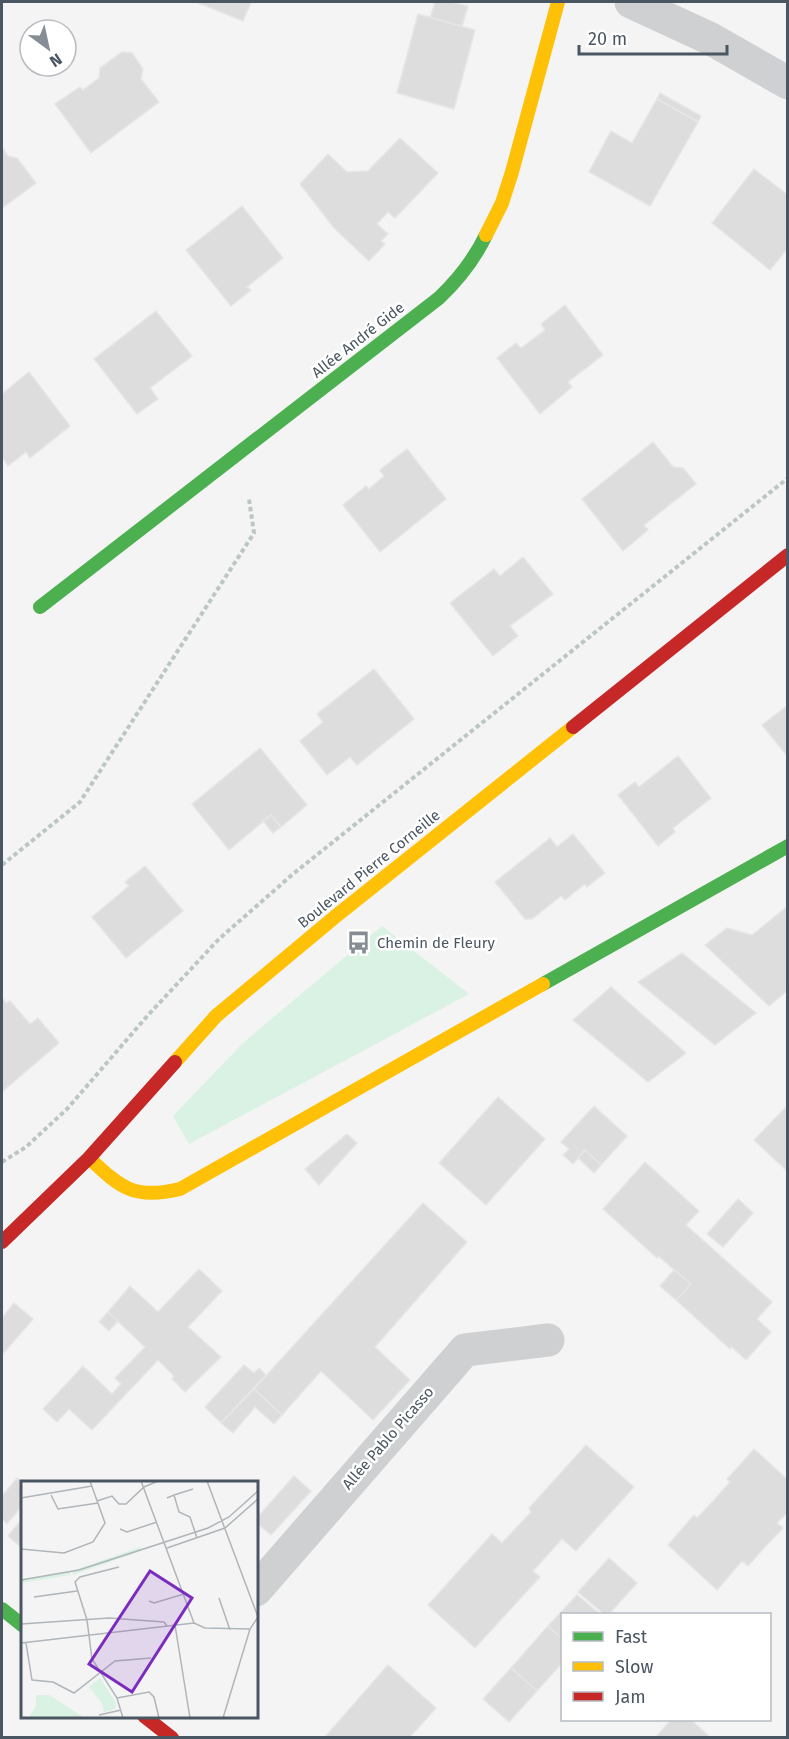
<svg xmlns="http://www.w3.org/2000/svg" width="789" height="1739" viewBox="0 0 789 1739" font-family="'Fira Sans',sans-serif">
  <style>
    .green { fill: #d9f2e3 }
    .building { fill: #ddddde; stroke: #e5e6e7; stroke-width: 1.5 }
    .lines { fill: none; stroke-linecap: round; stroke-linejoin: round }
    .path { stroke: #bcc7c4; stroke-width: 4; stroke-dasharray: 4.5 3; stroke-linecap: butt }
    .street { stroke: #ced0d2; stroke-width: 33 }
    .fast { stroke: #4caf50; stroke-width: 14 }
    .slow { stroke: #ffc107; stroke-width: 14 }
    .jam { stroke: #c62828; stroke-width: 14 }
    .labels { text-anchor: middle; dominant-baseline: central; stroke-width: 5; stroke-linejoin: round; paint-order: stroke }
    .street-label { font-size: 15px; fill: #4a5661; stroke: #fff }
    .poi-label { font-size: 15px; fill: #4a5661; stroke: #fff; text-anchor: start }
    .inset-road { fill: none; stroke: #b0b5b9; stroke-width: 1.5 }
    .view { fill: #7b2cbf; fill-opacity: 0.15; stroke: #7b2cbf; stroke-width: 3 }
    .inset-edge { fill: none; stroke: #4a5661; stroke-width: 3 }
  </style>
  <rect width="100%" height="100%" fill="#f4f4f4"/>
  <path class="green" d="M382,926L469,994L189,1144L173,1116L243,1043Z"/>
  <g class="building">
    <path d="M196,2H251L243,21Z"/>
    <path d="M435,2H451L468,6L462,26L430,18Z"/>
    <path d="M418,14L475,30L454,109L397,93Z"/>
    <path d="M122,52L132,53L143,69L141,79L159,102L91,153L55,104L80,87L83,90L99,78L100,68Z"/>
    <path d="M660,93L701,116L698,122L657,99Z"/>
    <path d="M657,99L698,122L650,206L589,172L611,131L632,143Z"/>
    <path d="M400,138L438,173L395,218L388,212L377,224L388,234L381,241L385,244L369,261L334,228L300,184L328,154L347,172L368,171Z"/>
    <path d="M2,147L8,156L17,158L36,183L2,208Z"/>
    <path d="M754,169L788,195V248L770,270L712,223Z"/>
    <path d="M242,206L283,258L247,287L251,290L231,306L186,250Z"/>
    <path d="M565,305L603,355L568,382L572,387L540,414L497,358L516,343L521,348L545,330L541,324Z"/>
    <path d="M156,311L192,356L150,388L158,399L137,414L94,359Z"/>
    <path d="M29,372L70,426L30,458L26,452L8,466L2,457V394Z"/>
    <path d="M653,442L673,467L683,468L696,484L644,525L648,530L623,551L582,499Z"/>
    <path d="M407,449L446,499L380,552L343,505L366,486L369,489L384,476L380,470Z"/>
    <path d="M523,557L553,594L510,626L518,636L493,656L450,603L494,569L500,576Z"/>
    <path d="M374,669L414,719L357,765L350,757L327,775L300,741L323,722L317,714Z"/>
    <path d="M788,705V757L762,725Z"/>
    <path d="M260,748L307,805L281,827L271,815L229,850L192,804Z"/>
    <path d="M678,756L711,798L673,828L675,832L658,846L618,795L635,782L639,787Z"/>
    <path d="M271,815L281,827L273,833L263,821Z"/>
    <path d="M573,834L605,873L587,887L585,884L565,900L561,896L532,919H525L495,882L550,838L557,847Z"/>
    <path d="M145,866L183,911L126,958L92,917L129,886L125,882Z"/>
    <path d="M788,906V990L769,1006L705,945L727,928L752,935Z"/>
    <path d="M682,953L756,1013L715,1045L638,982Z"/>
    <path d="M611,987L686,1053L648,1082L573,1020Z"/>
    <path d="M2,998L6,1003L10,1001L30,1024L38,1018L59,1043L3,1091L2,1089Z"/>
    <path d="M498,1097L545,1139L486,1205L439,1163Z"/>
    <path d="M788,1105V1172L754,1140Z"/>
    <path d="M594,1106L627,1136L601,1165L585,1150L573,1164L563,1155L569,1149L561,1142Z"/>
    <path d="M347,1134L357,1143L319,1185L305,1169Z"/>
    <path d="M585,1150L601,1165L594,1173L578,1158Z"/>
    <path d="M645,1162L699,1211L686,1225L772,1302L757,1319L771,1332L746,1360L732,1347L730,1349L676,1300L691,1284L658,1256L657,1258L603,1209Z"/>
    <path d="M738,1199L753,1213L723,1247L707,1234Z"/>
    <path d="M423,1203L467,1242L375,1347L410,1380L373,1420L321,1371L282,1415L254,1389Z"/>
    <path d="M199,1269L222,1291L188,1327L221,1357L185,1392L172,1379L174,1376L158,1360L92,1430L69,1409L57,1422L43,1409L83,1366L112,1394L121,1384L115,1378L145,1347L108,1312L130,1286L158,1312Z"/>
    <path d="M674,1270L691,1284L676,1300L660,1286Z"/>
    <path d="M14,1303L33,1319L2,1355V1318Z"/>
    <path d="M108,1312L118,1321L109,1331L99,1322Z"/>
    <path d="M244,1365L254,1373L259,1368L266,1375L221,1423L205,1407Z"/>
    <path d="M254,1389L282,1415L274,1424L255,1407L233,1433L221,1423Z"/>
    <path d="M586,1445L634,1487L576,1551L562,1539L533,1571L540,1577L475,1648L428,1605L492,1534L502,1543L531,1512L529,1508Z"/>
    <path d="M754,1449L788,1480V1512L777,1523L783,1528L765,1547L748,1566L742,1561L717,1590L668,1545L694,1515L697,1518L714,1500L730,1482L727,1479Z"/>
    <path d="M294,1476L311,1491L271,1535L256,1522V1519Z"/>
    <path d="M17,1478L22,1483V1506L7,1524L2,1519V1496Z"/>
    <path d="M22,1519V1548L8,1536Z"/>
    <path d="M609,1558L637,1583L609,1614H604L578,1592Z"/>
    <path d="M577,1595L600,1614H562V1639L548,1626Z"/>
    <path d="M548,1626L562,1639V1663L537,1691L511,1668Z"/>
    <path d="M388,1665L436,1708L409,1738H324Z"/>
    <path d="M511,1668L537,1691L509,1722L483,1699Z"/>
    <path d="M671,1720H691L711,1738H655Z"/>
  </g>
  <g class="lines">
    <g class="path">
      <path d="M2,865L80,802L254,533L249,499"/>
      <path d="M2,1162L26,1147L67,1109L149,1014L219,939L293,874L788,478"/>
    </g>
    <g class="street">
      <path d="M631,2L711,39L788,83"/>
      <path d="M256,1590L465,1350L548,1340"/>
    </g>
    <g class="fast">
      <path d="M40,607L439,298C459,279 474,260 486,235"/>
      <path d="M543,984L788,846"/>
      <path d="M2,1609L22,1625"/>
    </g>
    <g class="slow">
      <path d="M486,235L502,203L512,172L558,2"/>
      <path d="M175,1062L216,1016L336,916L573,727"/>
      <path d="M89,1158C121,1188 134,1200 180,1189L543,984"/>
    </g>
    <g class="jam">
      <path d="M573,727L788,555"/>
      <path d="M2,1242L89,1158L175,1062"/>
      <path d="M144,1716L172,1738"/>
    </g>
  </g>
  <defs>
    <symbol id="bus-bare" viewBox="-9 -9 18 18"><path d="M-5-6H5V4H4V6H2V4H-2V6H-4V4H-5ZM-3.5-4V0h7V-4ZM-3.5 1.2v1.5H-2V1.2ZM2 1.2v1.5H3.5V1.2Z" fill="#868d94" stroke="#fff" stroke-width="2.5" paint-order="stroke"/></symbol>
  </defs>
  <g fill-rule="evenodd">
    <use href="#bus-bare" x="342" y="926" width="33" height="33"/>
  </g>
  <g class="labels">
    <g class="street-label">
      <text transform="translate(358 340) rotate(-38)">Allée André Gide</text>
      <text transform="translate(369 869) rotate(-39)">Boulevard Pierre Corneille</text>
      <text transform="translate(388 1438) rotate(-49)">Allée Pablo Picasso</text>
    </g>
    <g class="poi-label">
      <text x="377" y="943">Chemin de Fleury</text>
    </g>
  </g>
  <g transform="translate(21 1481)">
    <rect width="237" height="237" fill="#f4f4f4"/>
    <path d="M119,66L120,70L52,94L51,90ZM49,90V94L0,102V98ZM79,197L95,222L94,228L83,231L81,222L68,206ZM15,214H28L64,237H7L15,225Z" fill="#d9f2e3"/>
    <path class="inset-road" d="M120,0L173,142M186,0L237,136M30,14L37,28L77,22M153,14L172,8M0,17L71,5M146,17L153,14L158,31L169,36L176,57M76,20L91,15L98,23H105L123,6L137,0M99,48L106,51L136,41M146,67L204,47L237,18M0,68L43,72L72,61L84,42L69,0M98,86L59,96L54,101L66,139L71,178L96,217L102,237M0,99L58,89L187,47L208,36L237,10M13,116L56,110M198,117L209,149M128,120L133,122L163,113M0,143L88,137L143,141L146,145M154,144L169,237M0,162L173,142L184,147L229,148M5,162L11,199L32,201L53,212L94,180L130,177M96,217L128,211L133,216L138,237M78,234L100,229M202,237L229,148L237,136"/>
    <path class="view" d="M129,90L171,117L111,211L68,183Z"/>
    <rect width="237" height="237" class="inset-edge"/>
  </g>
  <rect width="789" height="1739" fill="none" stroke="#4a5661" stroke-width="6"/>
  <rect x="561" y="1613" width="210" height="108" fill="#ffffff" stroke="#b7bbc0" stroke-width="1.5"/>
  <rect x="573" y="1632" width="30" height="9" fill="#4caf50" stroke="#b7bbc0" stroke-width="1.5"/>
  <text x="615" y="1643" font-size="18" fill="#4a5661">Fast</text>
  <rect x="573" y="1662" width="30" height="9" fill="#ffc107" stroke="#b7bbc0" stroke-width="1.5"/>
  <text x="615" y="1673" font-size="18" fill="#4a5661">Slow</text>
  <rect x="573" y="1692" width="30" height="9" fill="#c62828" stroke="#b7bbc0" stroke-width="1.5"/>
  <text x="615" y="1703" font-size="18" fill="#4a5661">Jam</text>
  <g transform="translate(48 48) rotate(147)"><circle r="28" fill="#ffffff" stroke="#b7bbc0" stroke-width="1.5"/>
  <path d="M0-4.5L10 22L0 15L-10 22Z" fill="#868d94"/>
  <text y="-9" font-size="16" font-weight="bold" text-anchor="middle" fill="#4a5661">N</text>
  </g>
  <path d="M579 45v9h148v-9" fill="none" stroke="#4a5661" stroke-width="3"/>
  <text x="588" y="45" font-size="18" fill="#4a5661" stroke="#ffffff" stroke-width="4.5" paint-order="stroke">20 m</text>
</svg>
